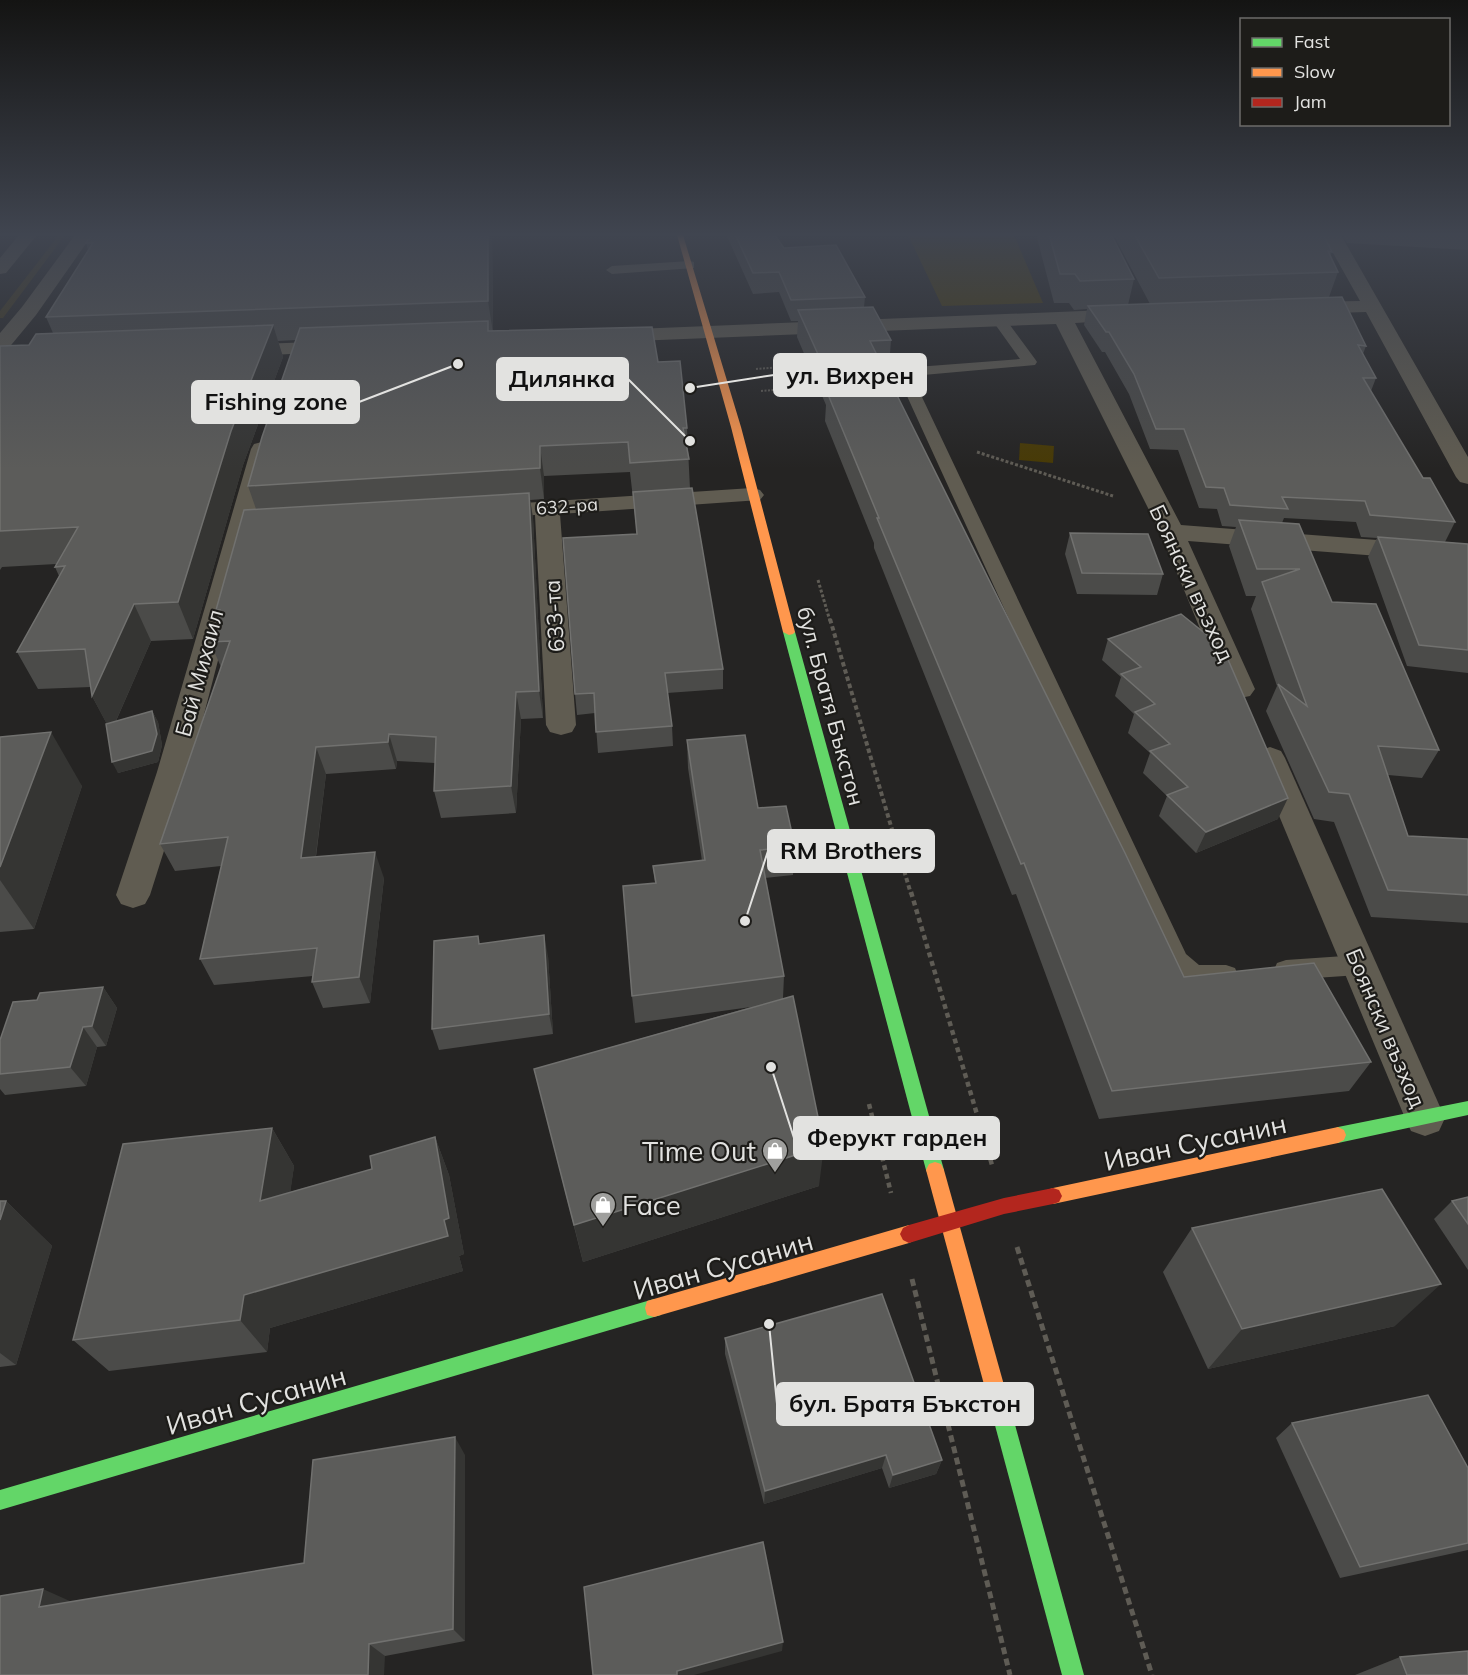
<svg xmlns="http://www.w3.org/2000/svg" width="1468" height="1675" viewBox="0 0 1468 1675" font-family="Mulish,sans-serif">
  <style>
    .green { fill: #483a05 }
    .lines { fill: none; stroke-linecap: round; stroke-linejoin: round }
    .stream { fill: #42391b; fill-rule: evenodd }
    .path-far4 { stroke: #5f5c55; stroke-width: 2; stroke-dasharray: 2 1.5; stroke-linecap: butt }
    .path-far3 { stroke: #5f5c55; stroke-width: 3; stroke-dasharray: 3 2; stroke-linecap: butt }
    .path-far2 { stroke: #5f5c55; stroke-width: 4; stroke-dasharray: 4.5 3; stroke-linecap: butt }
    .path-far1 { stroke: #5f5c55; stroke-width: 4.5; stroke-dasharray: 5 4; stroke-linecap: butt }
    .path { stroke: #5f5c55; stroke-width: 5; stroke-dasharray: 7 4.5; stroke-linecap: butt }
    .lane { fill: #605c51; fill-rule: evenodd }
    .street { fill: #605c51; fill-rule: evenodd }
    .fast { fill: #63d668; fill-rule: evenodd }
    .slow { fill: #ff974d; fill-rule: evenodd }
    .jam { fill: #b3261e; fill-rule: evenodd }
    .wall { fill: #4b4b49 }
    .shaded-wall { fill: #353533 }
    .building { fill: #5c5c5a; stroke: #71716f; stroke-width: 1.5 }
    .labels { text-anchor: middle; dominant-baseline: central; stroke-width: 4.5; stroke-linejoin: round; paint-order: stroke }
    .far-street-label { font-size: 18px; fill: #e2e2e0; stroke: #1d1c19 }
    .street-label { font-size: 22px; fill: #e2e2e0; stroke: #1d1c19 }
    .near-street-label { font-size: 27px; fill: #e2e2e0; stroke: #1d1c19 }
    .near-poi-label { font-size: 27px; fill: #e2e2e0; stroke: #1d1c19; text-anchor: end }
    .leader { fill: none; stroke: #e2e2e0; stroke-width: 2 }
    .callout-dot { fill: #e2e2e0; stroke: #1d1c19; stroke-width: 2 }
    .callout { fill: #e2e2e0; stroke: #e2e2e0; stroke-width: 2 }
    .callout-label { font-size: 24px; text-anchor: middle; font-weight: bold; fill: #111 }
  </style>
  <rect width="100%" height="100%" fill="#252423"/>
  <g class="green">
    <path d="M908,235H1014L1043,303L942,306Z"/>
    <path d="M1020,443L1054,446L1053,463L1019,460Z"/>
  </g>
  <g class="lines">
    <path class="stream" d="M59,235H65L3,318H0V311Z"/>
    <g class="path-far4">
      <path d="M756,369L809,365"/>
      <path d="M761,391L803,388L823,390"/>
    </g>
    <g class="path-far3">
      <path d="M977,452L1113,496"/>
      <path d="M818,580L830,621"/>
    </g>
    <path class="path-far2" d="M830,619L911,894"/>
    <g class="path-far1">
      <path d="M911,892L992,1165"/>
      <path d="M869,1104L891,1193"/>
    </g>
    <g class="path">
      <path d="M1017,1247L1152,1675"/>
      <path d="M912,1279L1010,1675"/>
    </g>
    <g class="lane">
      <path d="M690,261L694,262V268L612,274L606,270L612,266Z"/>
      <path d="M999,316L1004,317L1035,359L1037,362L1035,365L912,376L1186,954L1199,965H1226L1235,968L1238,975L1235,982C1212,990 1184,987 1168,967L896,372L903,368L1020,359L992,320Z"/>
      <path d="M1359,955L1368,958L1371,965L1368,972L1359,975L1286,980L1277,977L1274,970L1277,963L1286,960Z"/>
    </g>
    <g class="street">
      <path d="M19,235H37L6,273L0,274V258Z"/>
      <path d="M75,235H92L36,315L7,350L0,352V333L22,307Z"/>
      <path d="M1323,235H1341L1468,457V484L1460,482L1456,477L1366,312L1303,314L1296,312L1294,308L1296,304L1303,302L1360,301Z"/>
      <path d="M1131,309L1138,311L1141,315L1138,319L1075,323L1181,525L1468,547V563L1188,541L1255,689L1250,696L1240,698L1230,696L1225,689L1160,532L1056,324L610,342L603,340L600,336L603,332L610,330Z"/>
      <path d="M337,341L344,343L347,347L344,351L236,357L229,355L226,351L229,347L236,345Z"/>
      <path d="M262,442L270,444L273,449L189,772L150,895L145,904L133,908L121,904L116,895L157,772L251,449L254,444Z"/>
      <path d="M752,488L760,490L764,495L760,500L560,514L576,725L572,732L561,735L550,732L546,725L535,515L486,518L477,516L474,511L477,506Z"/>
      <path d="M1270,747L1281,751L1285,758L1445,1118L1439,1131L1425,1136L1411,1131L1405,1118L1255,758L1259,751Z"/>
    </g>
    <g class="fast">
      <path d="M789,629L795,632L944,1170L941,1176L935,1178L929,1176L926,1170L783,632Z"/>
      <path d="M1468,1101V1115L1338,1143L1332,1140L1330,1135L1332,1130L1338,1127Z"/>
      <path d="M654,1299L661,1301L663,1308L661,1315L654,1317L0,1510V1490Z"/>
      <path d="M999,1393L1006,1396L1009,1403L1084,1675H1062L989,1403L992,1396Z"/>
    </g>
    <g class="slow">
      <path d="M677,235H683L741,427L795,632L793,634L789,635L783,632L731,427Z"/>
      <path d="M1338,1127L1344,1130L1346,1135L1344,1140L1338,1143L1053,1204L1047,1202L1044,1196L1047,1190L1053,1188Z"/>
      <path d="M935,1162L941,1164L944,1170L1009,1403L1006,1410L999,1413L992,1410L989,1403L926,1170L929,1164Z"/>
      <path d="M909,1225L915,1228L918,1234L915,1240L909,1243L654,1317L647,1315L645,1308L647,1301L654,1299Z"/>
    </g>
    <path class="jam" d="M1053,1188L1059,1190L1062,1196L1059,1202L1053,1204L1004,1214L909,1243L903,1240L900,1234L903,1228L909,1225L1004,1198Z"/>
  </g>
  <g class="wall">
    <path d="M492,234L493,331L658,362L687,428L690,489L723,669V689L667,693L672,726L673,746L598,753L595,713L577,715L575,694L637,534L630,472L544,476V499L530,500L533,518L543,718L521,719L516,813L441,818L434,791L435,763L397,761L396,769L326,774L316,857L384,878L370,1003L323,1008L312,982L313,976L214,985L200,959L221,866L175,871L160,844L221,667L210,642L218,616L216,610L256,509L248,486L296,340L278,341L283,357L243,465L193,639L151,641L116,721L152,711L158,722L162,745L158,762L118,773L107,724L92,696L91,687L38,689L17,652L59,576L55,567L56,564L2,567L0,570V346L29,345L53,333L46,317L88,250L86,243Z"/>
    <path d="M726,234H774L784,248L865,297L864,307L891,340L889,367L883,368L1184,977L1371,1062L1349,1091L1099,1119L1016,894L1012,895L874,548V543L825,421L826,405L797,337L798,321H791L779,292L753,294Z"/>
    <path d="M1036,234H1111L1134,279L1128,305L1150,304L1113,234H1327L1326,239L1332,252L1330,256L1338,272L1329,297L1366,346L1363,354L1376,378L1371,391L1423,478L1455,522L1445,542L1468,544V673L1407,666L1368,557L1377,538L1361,537L1356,522L1284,518L1282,523L1332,602L1439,750L1422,778L1388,775L1408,836L1468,839V923L1371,917L1334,822L1314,819L1266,711L1277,686L1251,609L1256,596H1246L1229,546L1236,527L1222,526L1217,509L1199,508L1178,450L1150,449L1129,394L1105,352H1102L1084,325L1087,309L1074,310L1069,303H1054Z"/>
    <path d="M1341,234H1468V250L1347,243Z"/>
    <path d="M1070,533L1163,574L1157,595L1077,594L1065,554Z"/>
    <path d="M1181,614L1278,819L1196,853L1159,816L1167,796L1143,773L1150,753L1128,733L1134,714L1115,696L1121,677L1102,660L1108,639Z"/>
    <path d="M0,737L82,786L34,929L0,932Z"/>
    <path d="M687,740L758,808L795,847L793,875L765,878L784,976L783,998L819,1186L583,1262L534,1069L751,1007L635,1023L632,996L655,883L653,866L702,861L688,768Z"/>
    <path d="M480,943L548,956L553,1034L439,1050L432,1029Z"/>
    <path d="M103,987L117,1008L106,1046L97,1047L86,1086L5,1095L0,1089V1040L37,1000Z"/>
    <path d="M272,1128L294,1166L290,1192L372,1169L435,1137L449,1175L464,1254L459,1256L463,1271L270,1328L267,1352L109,1371L73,1340Z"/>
    <path d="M1468,1197V1270L1434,1219L1452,1201Z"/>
    <path d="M0,1201H6L52,1246L16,1365L0,1367Z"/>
    <path d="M1192,1228L1395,1326L1208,1369L1163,1272Z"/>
    <path d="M725,1338L942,1460L936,1474L889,1488L882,1468L764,1504L725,1354Z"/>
    <path d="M1292,1423L1468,1468V1550L1340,1578L1276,1438Z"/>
    <path d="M465,1455V1641L385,1656L71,1602L304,1563Z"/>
    <path d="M1400,1657L1468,1675H1355Z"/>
  </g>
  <g class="shaded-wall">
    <path d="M488,234H492L493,333L488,301Z"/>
    <path d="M273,325L283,357L243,465L193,639L178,602L231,431Z"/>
    <path d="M540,446L544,476V499L540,468Z"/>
    <path d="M529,493L533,518L543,718L539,691Z"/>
    <path d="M134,604L151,641L111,732L92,696Z"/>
    <path d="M516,692L521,719L516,813L511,786Z"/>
    <path d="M152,711L158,722L162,745L158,762L118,773L112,762Z"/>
    <path d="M51,732L82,786L34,929L0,880V867Z"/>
    <path d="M389,734L397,761L396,769L388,742Z"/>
    <path d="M316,747L326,774L312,885L301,858Z"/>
    <path d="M1288,798L1278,819L1196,853L1206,832Z"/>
    <path d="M375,852L384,878L370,1003L359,977Z"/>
    <path d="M544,935L548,956L553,1034L549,1014Z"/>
    <path d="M103,987L117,1008L106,1046L92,1026Z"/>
    <path d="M83,1027L97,1047L86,1086L70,1067Z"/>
    <path d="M272,1128L294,1166L284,1238L260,1201Z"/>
    <path d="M435,1137L449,1175L464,1254L459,1256L463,1271L270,1328L267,1352L240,1320L244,1295L444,1220Z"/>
    <path d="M824,1146L819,1186L583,1262L574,1225Z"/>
    <path d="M6,1201L52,1246L16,1365L0,1353V1220Z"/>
    <path d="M1441,1284L1395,1326L1208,1369L1242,1329Z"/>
    <path d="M455,1437L465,1455V1641L453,1629Z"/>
    <path d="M886,1455L882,1468L764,1504L765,1491Z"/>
    <path d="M942,1460L936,1474L889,1488L893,1475Z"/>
    <path d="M43,1589L72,1602L39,1607Z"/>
    <path d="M783,1642L782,1651L694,1675H677V1671Z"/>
    <path d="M369,1644L385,1656L384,1675H368Z"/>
  </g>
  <g class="building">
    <path d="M92,234H488V301L46,317L93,243H86Z"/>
    <path d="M735,234H774L784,248L836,245L865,297L791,300L779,272L753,273Z"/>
    <path d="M1049,234H1111L1134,279L1080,281L1075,274H1060Z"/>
    <path d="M1134,234H1323L1332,252L1328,251L1338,272L1159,278Z"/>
    <path d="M1342,297L1366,346L1358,345L1376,378H1363L1423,478H1430L1455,522L1370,515L1365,501L1282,497L1288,509L1230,505L1224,488L1206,487L1184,429H1156L1134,374L1109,332H1106L1088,306Z"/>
    <path d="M873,307L891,340L870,341L1125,853L1184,977L1314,963L1371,1062L1112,1091L1024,863L1021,864L877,518H879L827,392H835L798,310Z"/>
    <path d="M488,321V331L652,327L658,362L680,361L687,428H683L689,459L630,463L628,442L540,446V468L248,486L262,437L300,328Z"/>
    <path d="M273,325L231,431L178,602L134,604L92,696L85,649L17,652L65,566L55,567L78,527L0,531V346L29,345L36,334Z"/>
    <path d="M692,488L723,669L665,673L672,726L596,732L594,693L575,694L563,538L637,534L633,492Z"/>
    <path d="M529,493L539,691L516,692L511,786L434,791L436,737L389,734L388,742L316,747L301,858L375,852L359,977L312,982L317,948L200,959L228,837L160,844L230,641L210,642L220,610H216L244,510Z"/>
    <path d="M1239,520L1299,524L1332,602L1376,604L1439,750L1378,746L1408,836L1468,839V895L1388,890L1349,794L1329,792L1278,684L1307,706L1262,582L1300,569H1257Z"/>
    <path d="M1070,533L1148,534L1163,574L1082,573Z"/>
    <path d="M1378,537L1468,544V650L1419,645Z"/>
    <path d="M1181,614L1223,648L1288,798L1206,832L1167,795L1188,787L1150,751L1170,744L1135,712L1155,704L1121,674L1141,667L1108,639Z"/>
    <path d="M152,711L157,734L152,751L112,762L106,724Z"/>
    <path d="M51,732L0,867V737Z"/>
    <path d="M745,735L758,808L786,806L795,847L760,850L784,976L632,996L623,886L656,883L653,866L705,860L687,740Z"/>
    <path d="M544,935L549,1014L432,1029L434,941L478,936L479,944Z"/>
    <path d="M103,987L92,1026L83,1027L70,1067L0,1074V1040L13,1002L37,1000L40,993Z"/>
    <path d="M793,996L824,1146L574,1225L534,1069Z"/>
    <path d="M272,1128L260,1201L372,1169L370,1156L435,1137L449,1218L444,1220L448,1236L244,1295L240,1320L73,1340L123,1144Z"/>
    <path d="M1382,1189L1441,1284L1242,1329L1192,1228Z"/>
    <path d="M1468,1197V1224L1452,1201Z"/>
    <path d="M0,1201H6L0,1220Z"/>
    <path d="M882,1294L942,1460L893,1475L886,1455L765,1491L725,1338Z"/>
    <path d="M1428,1395L1468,1468V1543L1360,1567L1292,1423Z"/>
    <path d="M455,1437L453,1629L369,1644L368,1675H0V1596L43,1589L39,1607L304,1563L313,1460Z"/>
    <path d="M763,1542L783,1642L677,1671V1675H593L584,1587Z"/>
    <path d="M1468,1651V1675H1407L1400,1657Z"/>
  </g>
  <linearGradient id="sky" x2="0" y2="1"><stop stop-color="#141413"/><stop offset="0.5" stop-color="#404550"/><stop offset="1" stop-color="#404550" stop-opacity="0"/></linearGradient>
  <rect width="1468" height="469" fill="url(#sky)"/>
  <defs>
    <symbol id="shop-pin" viewBox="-11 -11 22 30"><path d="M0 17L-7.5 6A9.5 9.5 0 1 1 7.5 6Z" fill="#a0a09e" stroke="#1d1c19"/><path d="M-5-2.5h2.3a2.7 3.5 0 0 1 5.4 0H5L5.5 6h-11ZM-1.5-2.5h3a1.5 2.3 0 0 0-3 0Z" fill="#fff"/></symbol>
  </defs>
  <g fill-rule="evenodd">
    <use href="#shop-pin" x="760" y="1136" width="30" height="40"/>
    <use href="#shop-pin" x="588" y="1190" width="30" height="40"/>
  </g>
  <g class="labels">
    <g class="far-street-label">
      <text transform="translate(567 506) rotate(-4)">632-ра</text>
    </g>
    <g class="street-label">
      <text transform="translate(1192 583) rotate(65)">Боянски възход</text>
      <text transform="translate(554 616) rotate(-94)">633-та</text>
      <text transform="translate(199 673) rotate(-75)">Бай Михаил</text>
      <text transform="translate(831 706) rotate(75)">бул. Братя Бъкстон</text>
      <text transform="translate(1386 1028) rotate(67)">Боянски възход</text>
    </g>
    <g class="near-street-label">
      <text transform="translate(1195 1142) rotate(-12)">Иван Сусанин</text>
      <text transform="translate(723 1265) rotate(-16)">Иван Сусанин</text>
      <text transform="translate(256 1400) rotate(-16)">Иван Сусанин</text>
    </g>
    <g class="near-poi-label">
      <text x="756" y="1151">Time Out</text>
      <text x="622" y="1205" text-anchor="start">Face</text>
    </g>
  </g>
  <path class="leader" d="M690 388L774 375M690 441L628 379M458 364L359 402M745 921L768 851M771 1067L794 1138M769 1324L777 1404"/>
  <g class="callout-dot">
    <circle cx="690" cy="388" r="6"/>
    <circle cx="690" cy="441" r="6"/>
    <circle cx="458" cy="364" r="6"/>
    <circle cx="745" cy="921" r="6"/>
    <circle cx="771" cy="1067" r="6"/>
    <circle cx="769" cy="1324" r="6"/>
  </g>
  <g class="callout">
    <rect x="774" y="354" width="152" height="42" rx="6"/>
    <rect x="497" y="358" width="131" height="42" rx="6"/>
    <rect x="192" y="381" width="167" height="42" rx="6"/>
    <rect x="768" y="830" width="166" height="42" rx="6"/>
    <rect x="794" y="1117" width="205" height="42" rx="6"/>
    <rect x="777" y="1383" width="256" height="42" rx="6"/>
  </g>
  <g class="callout-label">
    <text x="850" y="384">ул. Вихрен</text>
    <text x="562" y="387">Дилянка</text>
    <text x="276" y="410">Fishing zone</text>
    <text x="851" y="859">RM Brothers</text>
    <text x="897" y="1146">Ферукт гарден</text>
    <text x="905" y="1412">бул. Братя Бъкстон</text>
  </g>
  <rect x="1240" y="18" width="210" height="108" fill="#1d1c19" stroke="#6c6b69" stroke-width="1.5"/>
  <rect x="1252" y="38" width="30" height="9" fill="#63d668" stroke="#6c6b69" stroke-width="1.5"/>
  <text x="1294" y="48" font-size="18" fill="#e2e2e0">Fast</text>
  <rect x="1252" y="68" width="30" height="9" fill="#ff974d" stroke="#6c6b69" stroke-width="1.5"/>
  <text x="1294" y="78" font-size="18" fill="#e2e2e0">Slow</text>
  <rect x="1252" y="98" width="30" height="9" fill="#b3261e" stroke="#6c6b69" stroke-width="1.5"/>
  <text x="1294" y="108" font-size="18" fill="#e2e2e0">Jam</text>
</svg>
